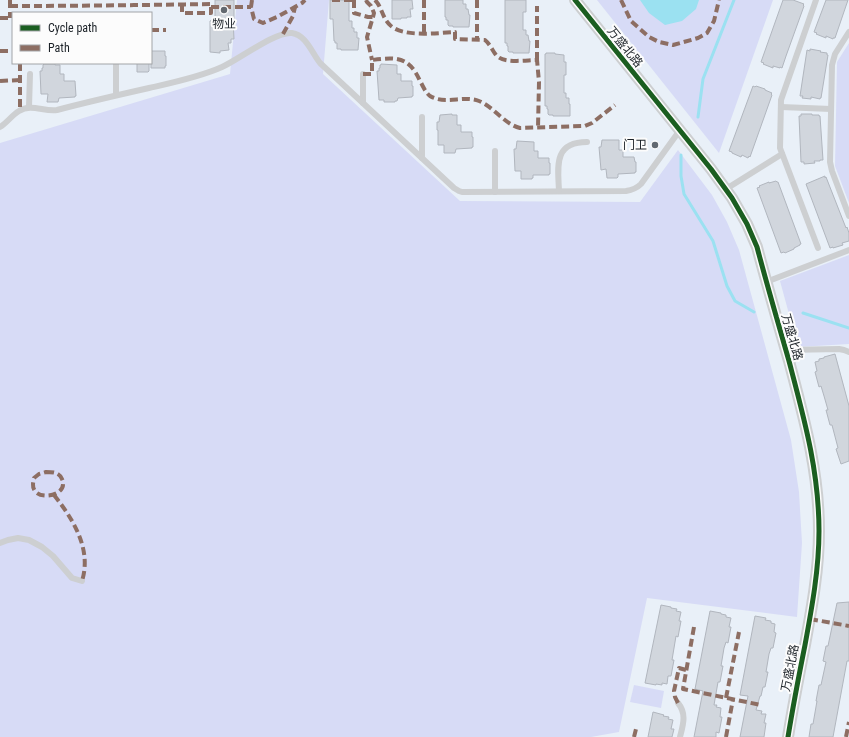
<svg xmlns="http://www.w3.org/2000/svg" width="849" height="737" viewBox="0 0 849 737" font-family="'Roboto Condensed','Noto Sans SC',sans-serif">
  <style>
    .green { fill: #d7dbf6 }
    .water { fill: #9be1f1 }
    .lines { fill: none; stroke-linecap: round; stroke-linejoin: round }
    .stream { stroke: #9be1f1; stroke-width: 3 }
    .building { fill: #d1d6dd; stroke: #b1b6be }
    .service { stroke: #cdcfd1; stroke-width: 6 }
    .minor { stroke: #cdcfd1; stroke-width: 12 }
    .quiet { stroke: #8d6e63; stroke-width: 4; stroke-dasharray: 8 4; stroke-linecap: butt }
    .cycleway-casing { stroke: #fcfcfc; stroke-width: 8 }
    .cycleway { stroke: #1b5e20; stroke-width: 5 }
    .poi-dot { fill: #636970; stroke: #fcfcfc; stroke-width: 1.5 }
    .labels { text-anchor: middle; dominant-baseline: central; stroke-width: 4; stroke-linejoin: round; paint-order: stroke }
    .poi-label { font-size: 12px; fill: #1b2127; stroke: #fcfcfc }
    .street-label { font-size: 12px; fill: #1b2127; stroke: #fcfcfc }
  </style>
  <rect width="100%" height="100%" fill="#e9f0f8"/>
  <g class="green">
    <path d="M237,0H329L323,74L460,201L640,202L678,150L712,195L727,222L739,250L791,440L799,492L802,543L797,617L647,598L619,732L591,737H0V143L230,74Z"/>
    <path d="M597,0H773L719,153Z"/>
    <path d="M849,43V203L835,166L837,62Z"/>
    <path d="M849,255V344L798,347L780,281Z"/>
    <path d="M634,685L664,691L661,708L630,702Z"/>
  </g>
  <path class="water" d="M640,0H699L696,9L682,21L665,25L649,13Z"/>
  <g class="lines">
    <g class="stream">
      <path d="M698,117L703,79L734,0"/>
      <path d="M681,155V176L684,194L713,241L727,286L735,301L754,312"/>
      <path d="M803,313L849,328"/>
    </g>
  </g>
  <g class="building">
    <path d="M215,0H234V20H233L234,39H231V43H228L229,50L220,51V53L210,52V21H211V20H215Z"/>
    <path d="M330,0H349V21H352V28H354V32H357V38H359L358,50H341V49H337V43H335V41H334L333,19H330Z"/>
    <path d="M392,0H412L413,9H410L411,17H407V18H401V19H392Z"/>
    <path d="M445,0H463V4H466V9H468L469,15H470L469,27H453V26H449L448,25V20H446V17H445Z"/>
    <path d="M505,0H526V12H523V30H526V35H528L529,41H530L529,53H513V52H509L508,51V46H507V43H505Z"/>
    <path d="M783,0H793L804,4L803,5L804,6L786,56L782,68L780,67V68L773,66V68L763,64L764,63L761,62Z"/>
    <path d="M826,0H848L835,38H833V39L826,36V38L816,34L817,33L814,32Z"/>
    <path d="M810,49L821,51L820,52L827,53V55H828L821,98H820V99L811,97V99L802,98L803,96H800L807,50L810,51Z"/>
    <path d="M151,51H165V56H166V66H165V68H151Z"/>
    <path d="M546,53H555V54L564,55V62H566V75H564V93H566V98H569V104H570V116H553V115H549L548,114V109H547V106H545V54H546Z"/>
    <path d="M137,63H149V71L148,72H137Z"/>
    <path d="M44,64H55V65H60V74H64V81H75L76,96H75V97L59,98L58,102H47L48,94H41L40,71H42V68H43V65Z"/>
    <path d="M381,64L397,65V74H401V81H412V86H413V96H412V97L398,98L397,101H395V102H384V100H379L377,71H379V68H380V65H381Z"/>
    <path d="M753,86L755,87L756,86L765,89V90L772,93L771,94L772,95L750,157L749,156L748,158L742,155L741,157L732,153V152L729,151Z"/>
    <path d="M452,114V115H457V125H461V132H472V137H473V147H472V148L456,149L455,153H444V145H438V130H437V122H439L440,115Z"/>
    <path d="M801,114H812V115H819V116H820L823,160H820V161H814L815,163L804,164V162H801L799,116H801Z"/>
    <path d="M602,140H619V150H623V157H634L635,162H636V172H635V173L618,174V177L617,178H607L606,169L601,170L599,147H601Z"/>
    <path d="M517,141L534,142V151H538V158H549V163H550V174H549V175H533V178H532V179H521V171H515L514,149H516Z"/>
    <path d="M825,176V178L826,177L846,228L847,227L849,233V241L842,243L843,245L833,248V247L830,248L806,184Z"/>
    <path d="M776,181L777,182H778L781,190L801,244H800V245L794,248V249L785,253L784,252L781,253L757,188L760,187L759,186L769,182V183Z"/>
    <path d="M835,354L849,406V461L841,464L836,449L838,448L832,425H830L826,410H828L824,396L821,386L819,387L815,372L817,371L815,362L819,361V359L824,358V357Z"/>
    <path d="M849,602V661H847L833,737H809L811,724H813L817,701H816L819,685H821L826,662L823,661L826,646H828L837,603Z"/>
    <path d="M661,605L671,607V608L677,609L676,611L681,612L679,621H681L678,637L676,636L672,660H674L671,676H668L667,684L662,683V685L656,684V685L645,683Z"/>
    <path d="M710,611L721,613V614L726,615V617L731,618L729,627H731L728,643L726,642L724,648L721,666H723L720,682H718L714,705H717L716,707L721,708L720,717H722L719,733L716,732V737H694L703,691L695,689Z"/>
    <path d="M755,616L766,618L765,620L771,621V623L775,624L774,632L776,633L773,648H771L769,654L766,672H768L765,687H763L761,696H760L756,710L762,711L761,714H766L764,723H766L764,737H740L748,696L740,695Z"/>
    <path d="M653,712L664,715L663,716L669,717L668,719L673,720L671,729H674L672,737H648Z"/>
  </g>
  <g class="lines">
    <g class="service">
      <path d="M816,0L781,100L780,148L818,248"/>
      <path d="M849,32L835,54L832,65L830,162L832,171L849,216"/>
      <path d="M116,63V95"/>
      <path d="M363,74V103"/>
      <path d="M29,107L30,74"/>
      <path d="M781,107L831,109"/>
      <path d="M422,117V158"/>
      <path d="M0,127C7,123 12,115 19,111C31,103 44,112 57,110C87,102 118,95 149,88C171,83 200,77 222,67C238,60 276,31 292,33C306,35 312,53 320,63L454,188L459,191L462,192L626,191C632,190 637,188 641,184L680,130"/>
      <path d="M726,189L782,154"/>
      <path d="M559,191C558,167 553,142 587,142"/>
      <path d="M495,192V151"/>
      <path d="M766,282L844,252L849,250"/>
      <path d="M786,350L839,349L844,350L849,352"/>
      <path d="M0,543L8,540L18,538L29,540L42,547L53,556L72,578L82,581"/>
      <path d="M678,703C687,714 683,725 680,737"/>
    </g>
    <path class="minor" d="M575,0L711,169L732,198L747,224L757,247C767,285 778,323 789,361C804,418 819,471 819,531C819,569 812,607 805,645C799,675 793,706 788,737"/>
    <g class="quiet">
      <path d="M10,0V18"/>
      <path d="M252,0L251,7L254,19L263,23L277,17L302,3L305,0"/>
      <path d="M332,0H354"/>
      <path d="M354,0V13L368,17H373"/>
      <path d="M366,0L367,2L371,6L374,13L373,17L367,37L372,60"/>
      <path d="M375,0C382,7 382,17 389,24C401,38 437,33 455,32V39L485,40C490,44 492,50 496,55C503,64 526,60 537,60L539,82L538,128"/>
      <path d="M424,0V33"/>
      <path d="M477,0V39"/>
      <path d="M621,0L631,21L649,37L659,42L673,45L698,38L707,33L714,21L719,0"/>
      <path d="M10,6C77,6 144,5 211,4V13H182V0"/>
      <path d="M211,7H251"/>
      <path d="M0,18H13"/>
      <path d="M151,30H166"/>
      <path d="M283,34L293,16L295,7"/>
      <path d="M0,51H13"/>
      <path d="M537,60V6"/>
      <path d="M20,63V110"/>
      <path d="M363,74H372V60C396,57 409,56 420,81C423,86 425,92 430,96C445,105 464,95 479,101C494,107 504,124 520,128L585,126L592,123L615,105"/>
      <path d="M0,81L20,80"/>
      <path d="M46,472C53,472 59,472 62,479C70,497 32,503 33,484C33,483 34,478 34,478L39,474Z"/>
      <path d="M54,495C73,519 92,549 82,581"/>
      <path d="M810,619L849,626"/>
      <path d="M694,627L683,689L761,705"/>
      <path d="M726,698L739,632"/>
      <path d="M678,703L675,697L674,691L679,668L686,670"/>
      <path d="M634,737L636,729"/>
      <path d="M726,737L733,699"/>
      <path d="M846,737L849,722"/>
    </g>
    <defs>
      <path id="cycleway" d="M575,0L711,169L732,198L747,224L757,247C767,285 778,323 789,361C804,418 819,471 819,531C819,569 812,607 805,645C799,675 793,706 788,737"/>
    </defs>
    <use href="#cycleway" class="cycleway-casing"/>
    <use href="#cycleway" class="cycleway"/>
  </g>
  <g class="poi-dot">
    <circle cx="224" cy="10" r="4"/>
    <circle cx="655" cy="145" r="4"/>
  </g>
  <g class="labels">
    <g class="poi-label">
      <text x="224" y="24">物业</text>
      <text x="647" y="145" text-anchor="end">门卫</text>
    </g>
    <g class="street-label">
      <text transform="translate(625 47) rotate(51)">万盛北路</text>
      <text transform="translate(792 337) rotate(74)">万盛北路</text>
      <text transform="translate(790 668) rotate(-79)">万盛北路</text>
    </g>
  </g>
  <rect x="12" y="12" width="140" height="52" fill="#fcfcfc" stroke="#a2a4a7"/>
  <rect x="20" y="25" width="20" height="6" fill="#1b5e20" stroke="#a2a4a7"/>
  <text x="48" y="32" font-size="12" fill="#1b2127">Cycle path</text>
  <rect x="20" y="45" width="20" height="6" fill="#8d6e63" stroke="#a2a4a7"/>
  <text x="48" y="52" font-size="12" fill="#1b2127">Path</text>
</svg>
